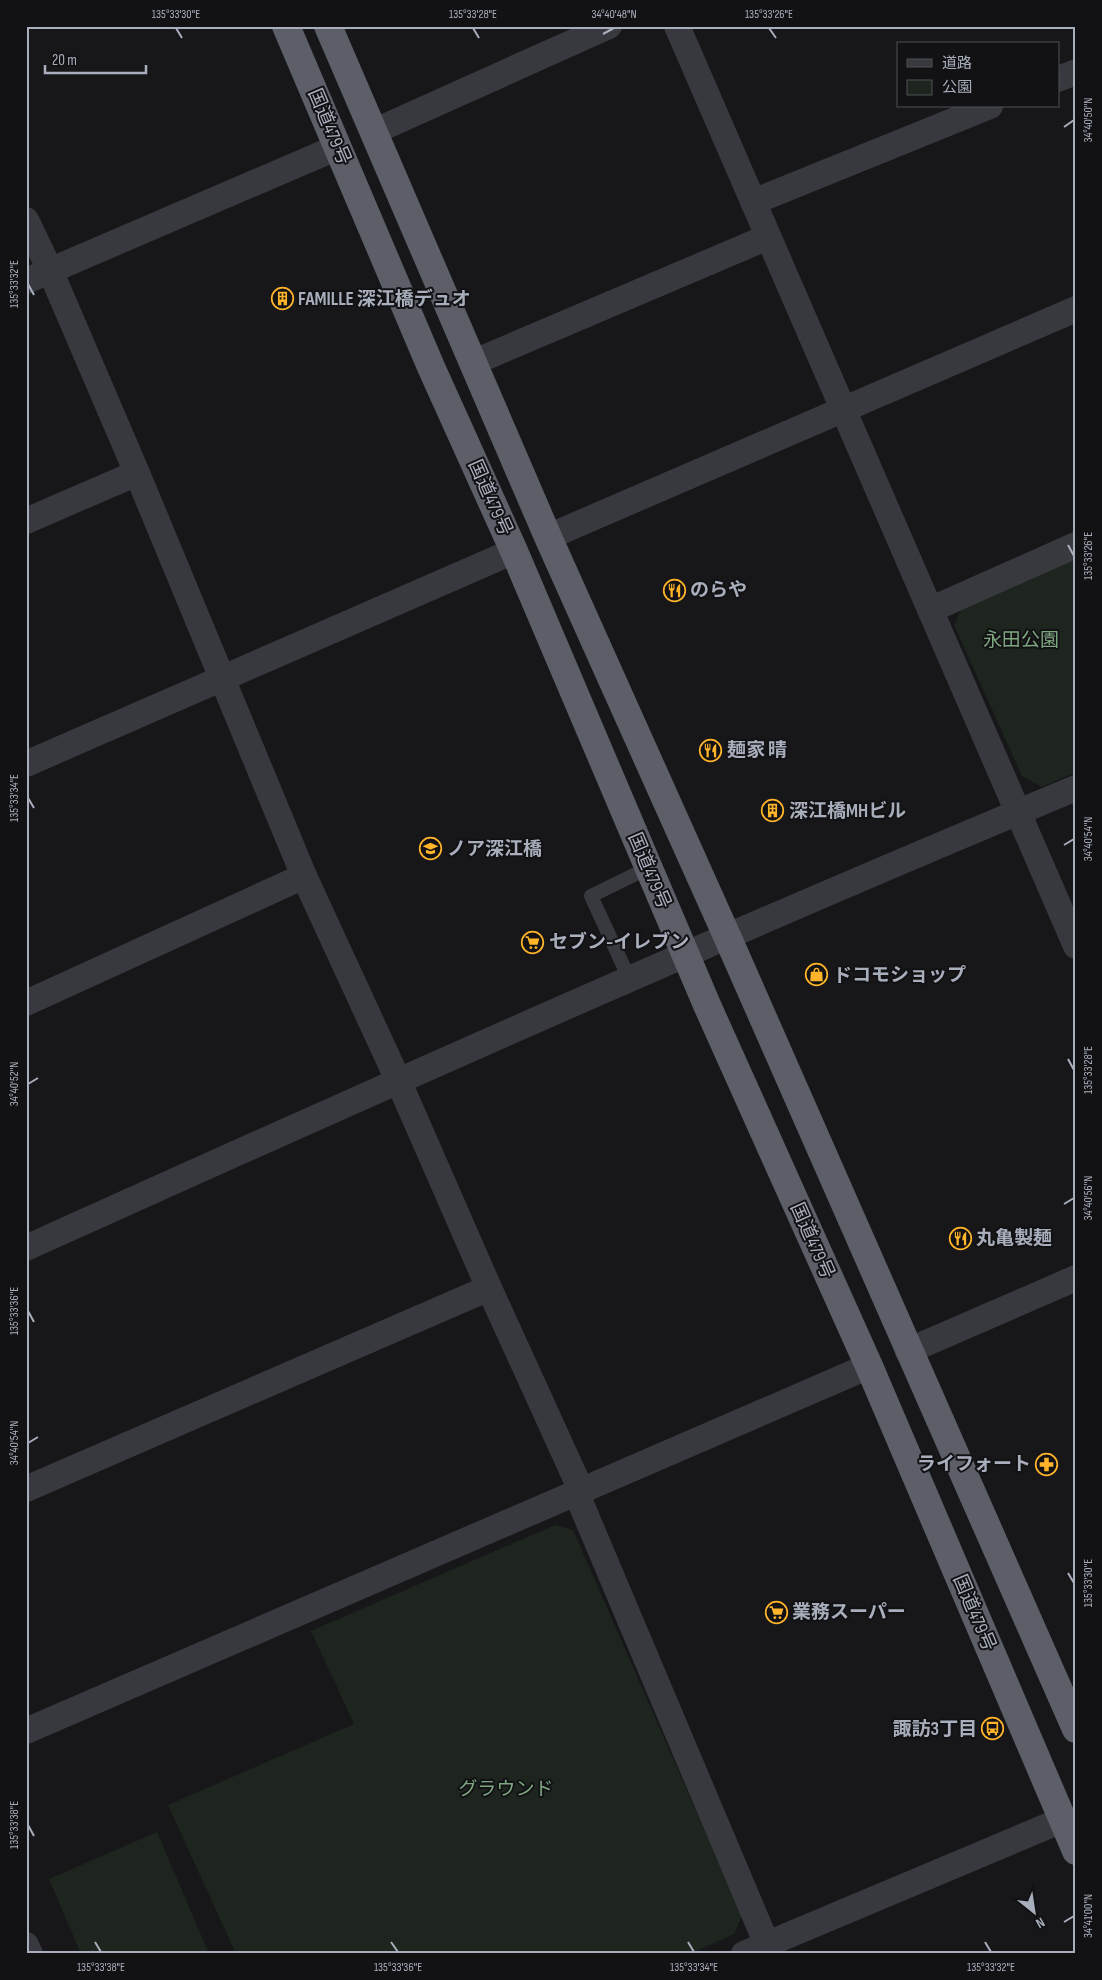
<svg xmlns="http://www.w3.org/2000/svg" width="1102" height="1980" viewBox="0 0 1102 1980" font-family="'Sofia Sans Condensed','Noto Sans JP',sans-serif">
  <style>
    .green { fill: #1d251e }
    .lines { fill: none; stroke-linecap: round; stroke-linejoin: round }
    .service { stroke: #38393f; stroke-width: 14 }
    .minor { stroke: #38393f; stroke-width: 26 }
    .trunk { stroke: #5c5e68; stroke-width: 28 }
    .ticks { fill: none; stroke: #a8aebb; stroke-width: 2 }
    .labels { text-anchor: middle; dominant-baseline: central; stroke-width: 4; stroke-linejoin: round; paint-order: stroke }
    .street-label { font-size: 19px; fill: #a8aebb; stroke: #121215 }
    .poi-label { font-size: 19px; font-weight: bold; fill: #a8aebb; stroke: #121215; text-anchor: start }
    .park-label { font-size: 19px; fill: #7ea780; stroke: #121215 }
    .neatline { fill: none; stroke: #a8aebb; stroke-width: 2 }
    .ticks-label { font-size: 12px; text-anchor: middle; fill: #a8aebb }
  </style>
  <rect width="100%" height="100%" fill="#17171a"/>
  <g class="green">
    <path d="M1076,556V772L1042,787L1022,776L954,625L963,605Z"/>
    <path d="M555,1525L573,1530L742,1916L734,1934L690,1954H236L168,1805L354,1724L311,1631Z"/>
    <path d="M157,1832L209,1954H81L49,1879Z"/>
  </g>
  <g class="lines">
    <path class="service" d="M629,978L591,896L648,868"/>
    <g class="minor">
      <path d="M677,26L1076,946"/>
      <path d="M1058,79L1076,72"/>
      <path d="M373,132L609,26"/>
      <path d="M753,202L990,106"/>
      <path d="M26,220L50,270L137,473L304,876L398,1080L489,1288L581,1490"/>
      <path d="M26,281L338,147"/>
      <path d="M472,363L768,237"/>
      <path d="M26,521L137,473"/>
      <path d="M548,537L1076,309"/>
      <path d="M930,610L1076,545"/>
      <path d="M26,764L514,551"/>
      <path d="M26,1003L304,876"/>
      <path d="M26,1248C374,1091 723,935 1076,788"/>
      <path d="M908,1351L1076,1278"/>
      <path d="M26,1489L489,1288"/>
      <path d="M576,1492L771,1954"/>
      <path d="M26,1731L869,1366"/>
      <path d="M26,1945L30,1954"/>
      <path d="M744,1954L1062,1820"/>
    </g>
    <g class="trunk">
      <path d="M286,26L431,367L514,551L707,1005L869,1366L1076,1851"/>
      <path d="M328,26L548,537L727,936L1076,1729"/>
    </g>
  </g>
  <path class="ticks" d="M176,28L182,38M473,28L479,38M769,28L776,38M603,34L614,28M1064,127L1074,120M28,284L34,295M1068,545L1074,556M28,798L34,808M1064,845L1074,839M1068,1059L1074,1070M28,1084L38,1078M1064,1204L1074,1198M28,1311L34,1322M28,1443L38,1437M1068,1573L1074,1583M28,1825L34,1836M1064,1922L1074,1916M95,1942L101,1952M391,1942L398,1952M688,1942L694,1952M985,1942L991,1952"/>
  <defs>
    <symbol id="building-ring" viewBox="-11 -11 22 22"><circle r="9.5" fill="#121215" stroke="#ffb42a" stroke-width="1.5"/><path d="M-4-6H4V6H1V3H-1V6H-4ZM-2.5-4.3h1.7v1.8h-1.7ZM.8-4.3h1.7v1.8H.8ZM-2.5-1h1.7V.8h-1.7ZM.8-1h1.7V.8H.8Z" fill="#ffb42a"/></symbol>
    <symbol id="restaurant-ring" viewBox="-11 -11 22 22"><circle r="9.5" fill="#121215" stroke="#ffb42a" stroke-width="1.5"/><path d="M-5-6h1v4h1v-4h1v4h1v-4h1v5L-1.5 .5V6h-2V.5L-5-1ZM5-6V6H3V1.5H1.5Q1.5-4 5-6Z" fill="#ffb42a"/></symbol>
    <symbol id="school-ring" viewBox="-11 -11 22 22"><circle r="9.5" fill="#121215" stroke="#ffb42a" stroke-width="1.5"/><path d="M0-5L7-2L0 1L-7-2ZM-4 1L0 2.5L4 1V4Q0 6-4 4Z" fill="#ffb42a"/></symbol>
    <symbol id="supermarket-ring" viewBox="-11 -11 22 22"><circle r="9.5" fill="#121215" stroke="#ffb42a" stroke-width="1.5"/><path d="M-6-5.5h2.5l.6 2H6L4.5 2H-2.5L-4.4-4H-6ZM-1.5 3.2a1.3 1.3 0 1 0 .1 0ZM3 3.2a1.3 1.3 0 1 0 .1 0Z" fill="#ffb42a"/></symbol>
    <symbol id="shop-ring" viewBox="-11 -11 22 22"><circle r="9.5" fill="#121215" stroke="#ffb42a" stroke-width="1.5"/><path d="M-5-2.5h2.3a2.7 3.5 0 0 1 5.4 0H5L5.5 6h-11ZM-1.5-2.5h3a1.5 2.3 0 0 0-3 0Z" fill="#ffb42a"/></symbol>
    <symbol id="pharmacy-ring" viewBox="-11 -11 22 22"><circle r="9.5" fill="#121215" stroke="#ffb42a" stroke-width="1.5"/><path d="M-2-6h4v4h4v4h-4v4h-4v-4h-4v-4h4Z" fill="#ffb42a"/></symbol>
    <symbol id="bus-ring" viewBox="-11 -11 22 22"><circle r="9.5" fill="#121215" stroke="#ffb42a" stroke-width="1.5"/><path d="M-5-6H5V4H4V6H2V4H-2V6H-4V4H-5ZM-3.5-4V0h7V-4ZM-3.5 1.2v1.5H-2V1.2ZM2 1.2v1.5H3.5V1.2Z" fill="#ffb42a"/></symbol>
  </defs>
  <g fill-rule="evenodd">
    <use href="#building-ring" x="270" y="286" width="25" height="25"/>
    <use href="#restaurant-ring" x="662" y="578" width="25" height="25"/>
    <use href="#restaurant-ring" x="698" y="738" width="25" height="25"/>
    <use href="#building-ring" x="760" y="798" width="25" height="25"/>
    <use href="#school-ring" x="418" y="836" width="25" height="25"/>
    <use href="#supermarket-ring" x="520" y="930" width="25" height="25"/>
    <use href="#shop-ring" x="804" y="962" width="25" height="25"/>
    <use href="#restaurant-ring" x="948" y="1226" width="25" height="25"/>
    <use href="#pharmacy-ring" x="1034" y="1452" width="25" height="25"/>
    <use href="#supermarket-ring" x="764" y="1600" width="25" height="25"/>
    <use href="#bus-ring" x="980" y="1716" width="25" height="25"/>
  </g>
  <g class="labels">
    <g class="street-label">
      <text transform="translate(329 127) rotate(67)">国道479号</text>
      <text transform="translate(490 498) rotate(66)">国道479号</text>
      <text transform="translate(649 871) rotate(67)">国道479号</text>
      <text transform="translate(812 1241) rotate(66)">国道479号</text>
      <text transform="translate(974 1613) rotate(67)">国道479号</text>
    </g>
    <g class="poi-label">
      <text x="298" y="299">FAMILLE 深江橋デュオ</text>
      <text x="690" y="590">のらや</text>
      <text x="727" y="750">麺家 晴</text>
      <text x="789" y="811">深江橋MHビル</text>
      <text x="447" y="849">ノア深江橋</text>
      <text x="549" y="942">セブン-イレブン</text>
      <text x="833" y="975">ドコモショップ</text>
      <text x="976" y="1238">丸亀製麺</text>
      <text x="1031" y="1464" text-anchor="end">ライフォート</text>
      <text x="792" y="1612">業務スーパー</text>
      <text x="977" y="1729" text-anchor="end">諏訪3丁目</text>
    </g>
    <g class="park-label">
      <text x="1021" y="640">永田公園</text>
      <text x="506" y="1789">グラウンド</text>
    </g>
  </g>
  <rect width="1102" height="1980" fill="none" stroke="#121215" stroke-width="55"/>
  <rect x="897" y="42" width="162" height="65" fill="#121215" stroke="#4e5057"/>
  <rect x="907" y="59" width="25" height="8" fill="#38393f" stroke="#4e5057"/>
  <text x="942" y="68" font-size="15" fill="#a8aebb">道路</text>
  <rect x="907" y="80" width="25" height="15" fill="#1d251e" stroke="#4e5057"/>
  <text x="942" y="92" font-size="15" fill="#a8aebb">公園</text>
  <g transform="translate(1034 1912) rotate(150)" stroke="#121215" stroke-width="4" paint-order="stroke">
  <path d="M0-4L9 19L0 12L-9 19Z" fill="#a8aebb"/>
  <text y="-8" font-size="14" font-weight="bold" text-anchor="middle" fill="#a8aebb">N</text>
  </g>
  <path d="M45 65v8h101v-8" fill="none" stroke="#a8aebb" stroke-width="2.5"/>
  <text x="52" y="65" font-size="15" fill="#a8aebb" stroke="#121215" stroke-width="4" paint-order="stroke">20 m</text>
  <rect x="28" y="28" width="1046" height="1924" class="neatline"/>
  <g class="ticks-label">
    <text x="176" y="18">135°33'30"E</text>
    <text x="473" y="18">135°33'28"E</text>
    <text x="614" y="18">34°40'48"N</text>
    <text x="769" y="18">135°33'26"E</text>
    <text transform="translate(1088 120) rotate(-90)" y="4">34°40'50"N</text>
    <text transform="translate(14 284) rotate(-90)" y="4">135°33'32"E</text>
    <text transform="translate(1088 556) rotate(-90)" y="4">135°33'26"E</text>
    <text transform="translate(14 798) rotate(-90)" y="4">135°33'34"E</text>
    <text transform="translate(1088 839) rotate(-90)" y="4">34°40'54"N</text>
    <text transform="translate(1088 1070) rotate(-90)" y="4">135°33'28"E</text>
    <text transform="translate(14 1084) rotate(-90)" y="4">34°40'52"N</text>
    <text transform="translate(1088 1198) rotate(-90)" y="4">34°40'56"N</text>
    <text transform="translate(14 1311) rotate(-90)" y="4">135°33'36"E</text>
    <text transform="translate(14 1443) rotate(-90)" y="4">34°40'54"N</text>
    <text transform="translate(1088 1583) rotate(-90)" y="4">135°33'30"E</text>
    <text transform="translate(14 1825) rotate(-90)" y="4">135°33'38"E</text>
    <text transform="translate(1088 1916) rotate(-90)" y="4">34°41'00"N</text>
    <text x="101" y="1971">135°33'38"E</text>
    <text x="398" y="1971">135°33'36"E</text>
    <text x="694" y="1971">135°33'34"E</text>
    <text x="991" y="1971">135°33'32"E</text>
  </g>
</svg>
